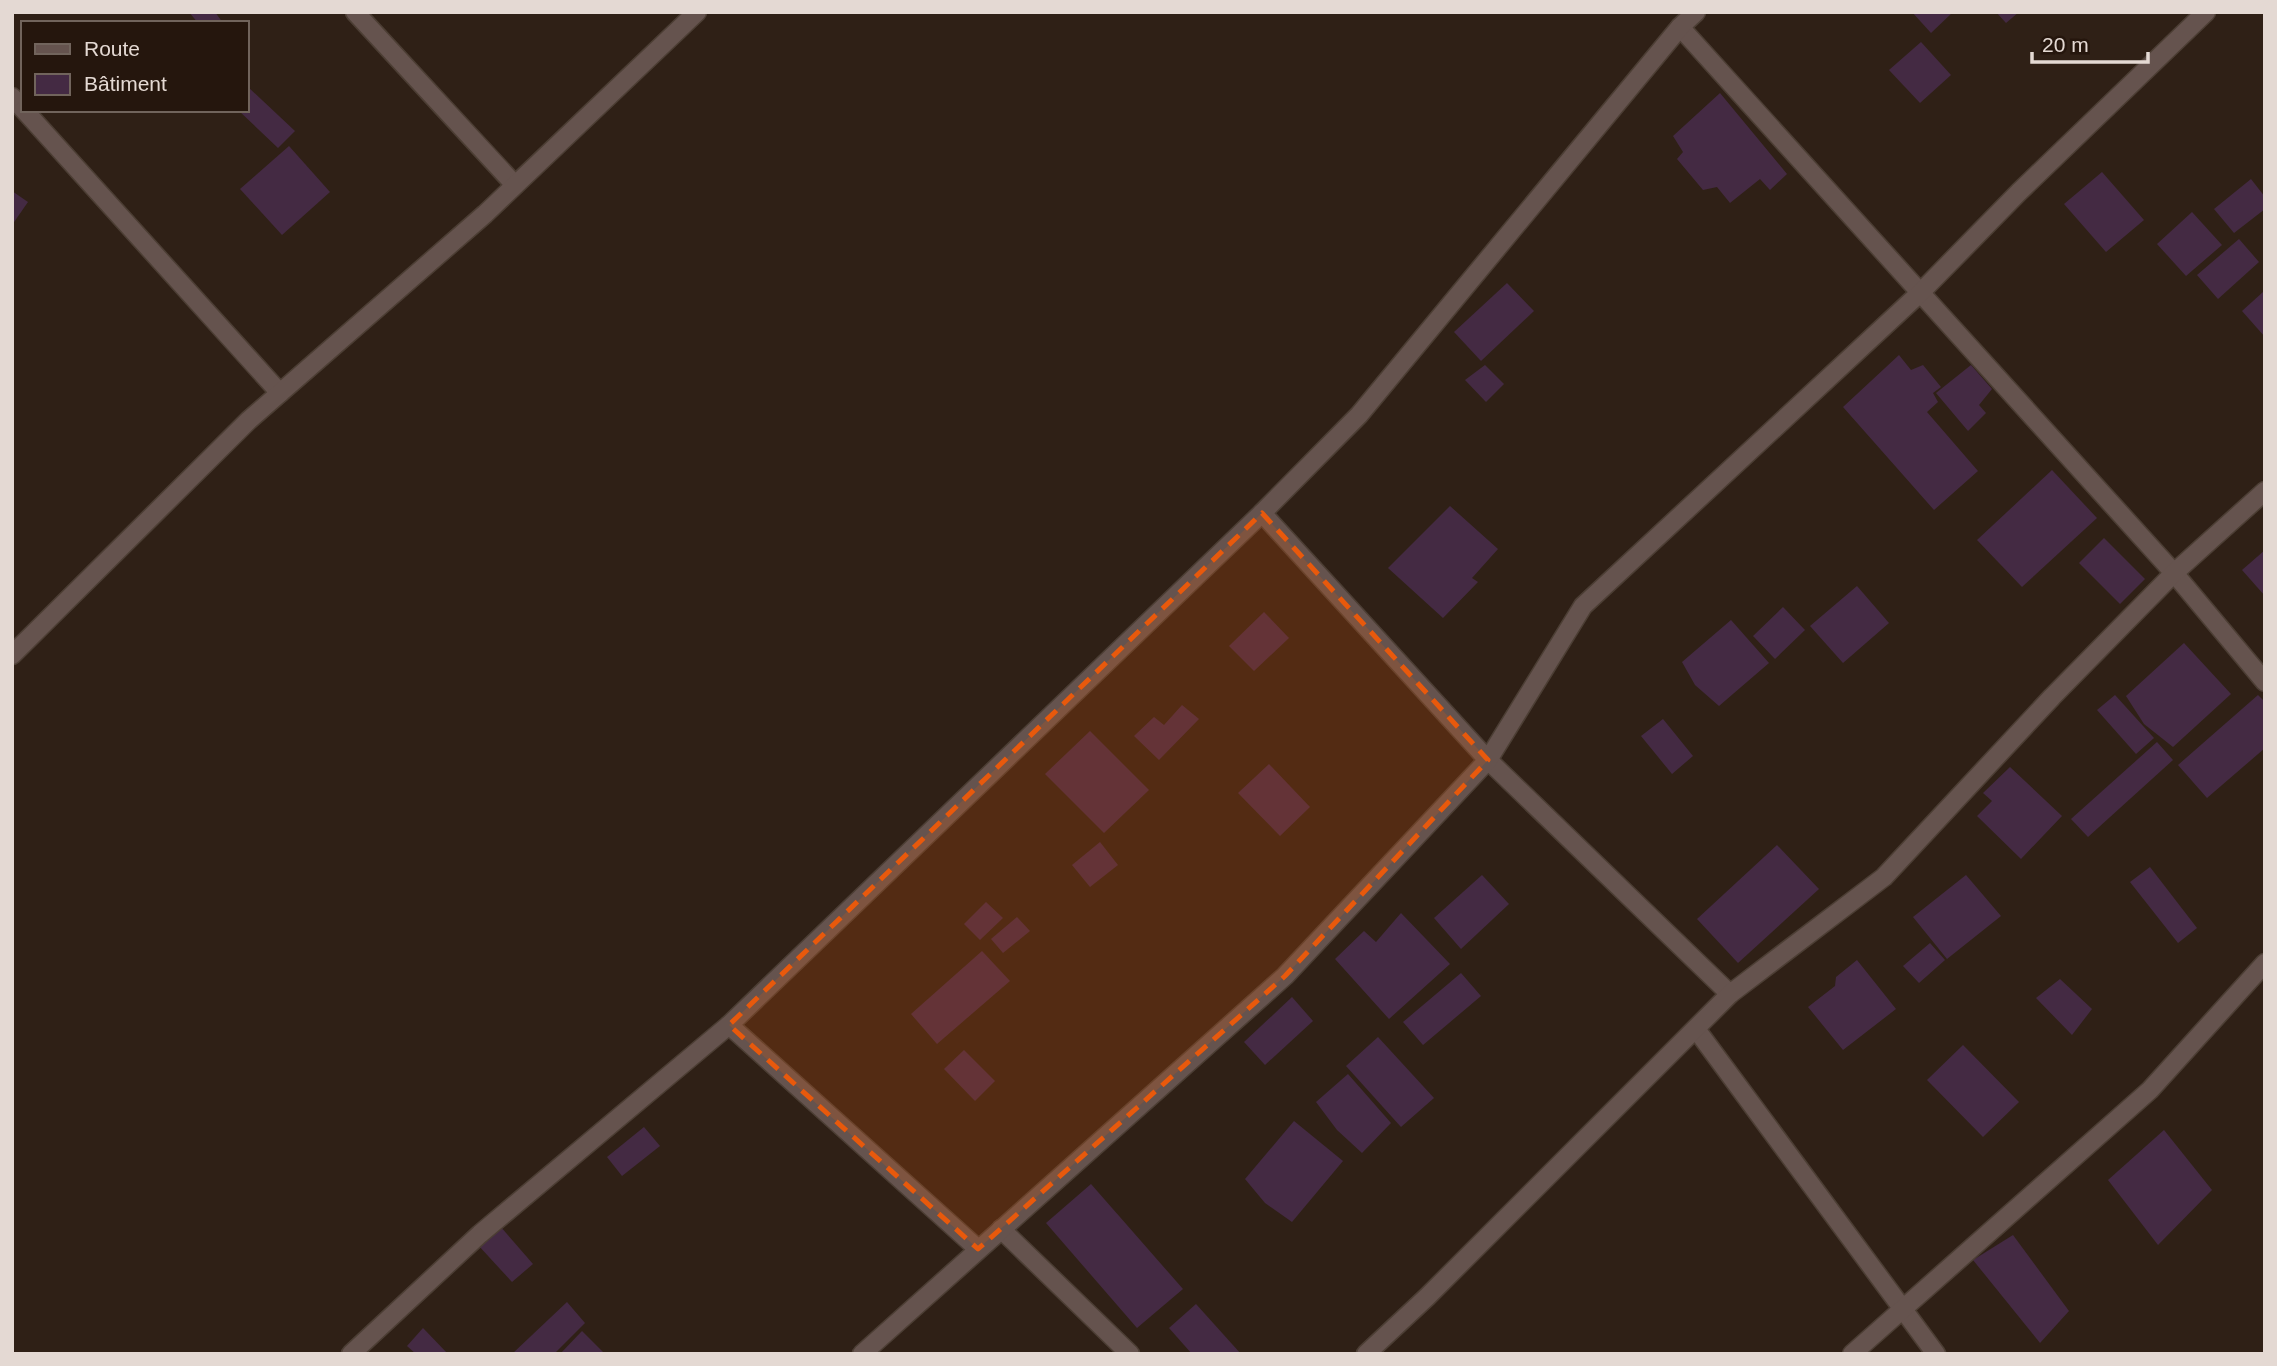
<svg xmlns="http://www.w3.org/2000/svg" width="2277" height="1366" viewBox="0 0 2277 1366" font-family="Arial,sans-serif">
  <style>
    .building { fill: #442a43 }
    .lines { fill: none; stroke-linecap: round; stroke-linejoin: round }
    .minor-casing { stroke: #4c3e34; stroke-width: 21 }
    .minor { stroke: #65534e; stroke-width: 18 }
    .marked { fill: #e8590c; fill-opacity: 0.2; stroke: #e8590c; stroke-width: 5; stroke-dasharray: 14 9; stroke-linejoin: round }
  </style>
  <rect width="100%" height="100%" fill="#2f2016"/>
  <g class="building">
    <path d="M189,12H215L223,23H198Z"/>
    <path d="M1912,12H1953L1931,33Z"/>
    <path d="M1996,12H2019L2006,23Z"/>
    <path d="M1921,42L1951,75L1920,103L1889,70Z"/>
    <path d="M248,87L295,131L278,148L238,110H247Z"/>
    <path d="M1720,93L1787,174L1770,190L1760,179L1730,203L1717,187L1703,190L1677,159L1683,152L1673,136Z"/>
    <path d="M289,146L330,192L282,235L240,189Z"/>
    <path d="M2102,172L2144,220L2106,252L2064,204Z"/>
    <path d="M2251,179L2265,197V209L2234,233L2214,209Z"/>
    <path d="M12,191L28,202L12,225Z"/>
    <path d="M2192,212L2222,245L2186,276L2157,244Z"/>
    <path d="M2239,239L2259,262L2218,299L2197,275Z"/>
    <path d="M1507,283L1534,311L1481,361L1454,332Z"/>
    <path d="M2263,292L2265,294V337L2242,311Z"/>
    <path d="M1899,355L1911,370L1923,365L1941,387L1933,393L1938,402L1927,412L1978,471L1934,510L1843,407Z"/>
    <path d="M1485,365L1504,384L1486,402L1465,380Z"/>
    <path d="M1971,365L1992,389L1979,405L1986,413L1968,431L1936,393Z"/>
    <path d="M2052,470L2097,518L2022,587L1977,540Z"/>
    <path d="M1450,506L1498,549L1472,578L1478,582L1443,618L1388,568Z"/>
    <path d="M2104,538L2145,579L2120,604L2079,563Z"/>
    <path d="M2265,550V596L2242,570Z"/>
    <path d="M1857,586L1889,623L1843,663L1810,626Z"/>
    <path d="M1783,607L1805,630L1775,659L1753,636Z"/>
    <path d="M1264,612L1289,638L1254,671L1229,646Z"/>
    <path d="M1731,620L1769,663L1719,706L1695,685L1682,662Z"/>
    <path d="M2184,643L2231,694L2173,747L2144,724L2126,696Z"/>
    <path d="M2115,695L2154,738L2136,754L2097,710Z"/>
    <path d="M2258,695L2265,702V748L2207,798L2178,765Z"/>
    <path d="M1182,705L1199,719L1159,760L1134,736L1154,717L1164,725Z"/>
    <path d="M1663,719L1693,756L1672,774L1641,736Z"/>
    <path d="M1090,731L1149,790L1104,833L1045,774Z"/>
    <path d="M2157,742L2173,760L2088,837L2071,819Z"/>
    <path d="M1269,764L1310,807L1280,836L1238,793Z"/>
    <path d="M2010,767L2062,816L2021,859L1977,816L1992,801L1983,793Z"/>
    <path d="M1100,842L1118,865L1090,887L1072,865Z"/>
    <path d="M1777,845L1819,889L1738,963L1697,919Z"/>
    <path d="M2150,867L2197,928L2178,943L2130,882Z"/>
    <path d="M1482,875L1509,904L1461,949L1434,918Z"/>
    <path d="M1966,875L2001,916L1947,959L1913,917Z"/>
    <path d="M986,902L1003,918L980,940L964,924Z"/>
    <path d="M1401,913L1450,964L1389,1019L1335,959L1364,931L1376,942Z"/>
    <path d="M1017,917L1030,931L1003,953L991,939Z"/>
    <path d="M1930,943L1945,960L1919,983L1903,966Z"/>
    <path d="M982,951L1010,981L937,1044L911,1014Z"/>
    <path d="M1857,960L1896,1009L1843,1050L1808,1007L1835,986L1836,977Z"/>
    <path d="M1461,973L1481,996L1423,1045L1403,1022Z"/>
    <path d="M2060,979L2092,1009L2072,1035L2036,998Z"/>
    <path d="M1292,997L1313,1021L1265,1065L1244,1042Z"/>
    <path d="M1378,1037L1434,1098L1401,1127L1346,1066Z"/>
    <path d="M1963,1045L2019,1102L1983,1137L1927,1080Z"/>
    <path d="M964,1050L995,1081L975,1101L944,1069Z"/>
    <path d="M1348,1074L1391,1123L1362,1153L1337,1130L1316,1102Z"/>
    <path d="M1294,1121L1343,1161L1292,1222L1265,1203L1245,1179Z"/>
    <path d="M644,1127L660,1146L622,1176L607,1157Z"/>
    <path d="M2164,1130L2212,1190L2158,1245L2108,1180Z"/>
    <path d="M1091,1184L1183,1289L1137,1328L1046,1223Z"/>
    <path d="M500,1226L533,1264L512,1282L478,1245Z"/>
    <path d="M2013,1235L2069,1311L2040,1343L1973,1260Z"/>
    <path d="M567,1302L585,1323L554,1354H512Z"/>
    <path d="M1196,1304L1241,1354H1192L1169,1328Z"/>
    <path d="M423,1328L448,1354H416L407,1346Z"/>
    <path d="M582,1331L605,1354H560Z"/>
  </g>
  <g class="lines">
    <defs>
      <g id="minor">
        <path d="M355,12L515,185"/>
        <path d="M1680,27L2174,573L2265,682"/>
        <path d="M12,97L23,109"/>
        <path d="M24,110L280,393"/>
        <path d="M1262,513L1488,760L1730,994"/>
        <path d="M12,655L249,420L485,214L697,12"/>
        <path d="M729,1025L978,1249"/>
        <path d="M1696,1029L1936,1354"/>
        <path d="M1001,1229L1130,1354"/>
        <path d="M351,1354L480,1234L729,1025L1262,513L1359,415L1680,27L1696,12"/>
        <path d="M862,1354L1285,976L1488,760L1583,606L1921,292L2019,192L2206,12"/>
        <path d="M1366,1354L1427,1297L1730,994L1884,877L2052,697L2174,573L2265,491"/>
        <path d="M1852,1354L2150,1090L2265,963"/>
      </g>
    </defs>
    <use href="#minor" class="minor-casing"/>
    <use href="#minor" class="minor"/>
  </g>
  <path class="marked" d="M1262,513L1488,760L1285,976L978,1249L729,1025Z"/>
  <rect width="2277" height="1366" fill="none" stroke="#e4d9d3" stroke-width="28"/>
  <rect x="21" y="21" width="228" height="91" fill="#25160d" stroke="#71645c" stroke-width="2"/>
  <rect x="35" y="44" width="35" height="10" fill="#65534e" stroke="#71645c" stroke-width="2"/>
  <text x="84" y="56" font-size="21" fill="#e4d9d3">Route</text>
  <rect x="35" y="74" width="35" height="21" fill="#442a43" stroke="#71645c" stroke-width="2"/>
  <text x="84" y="91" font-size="21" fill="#e4d9d3">Bâtiment</text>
  <path d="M2032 52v10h116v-10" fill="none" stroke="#e4d9d3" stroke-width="3.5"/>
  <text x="2042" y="52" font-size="21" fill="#e4d9d3" stroke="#25160d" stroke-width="5" paint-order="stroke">20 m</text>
</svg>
